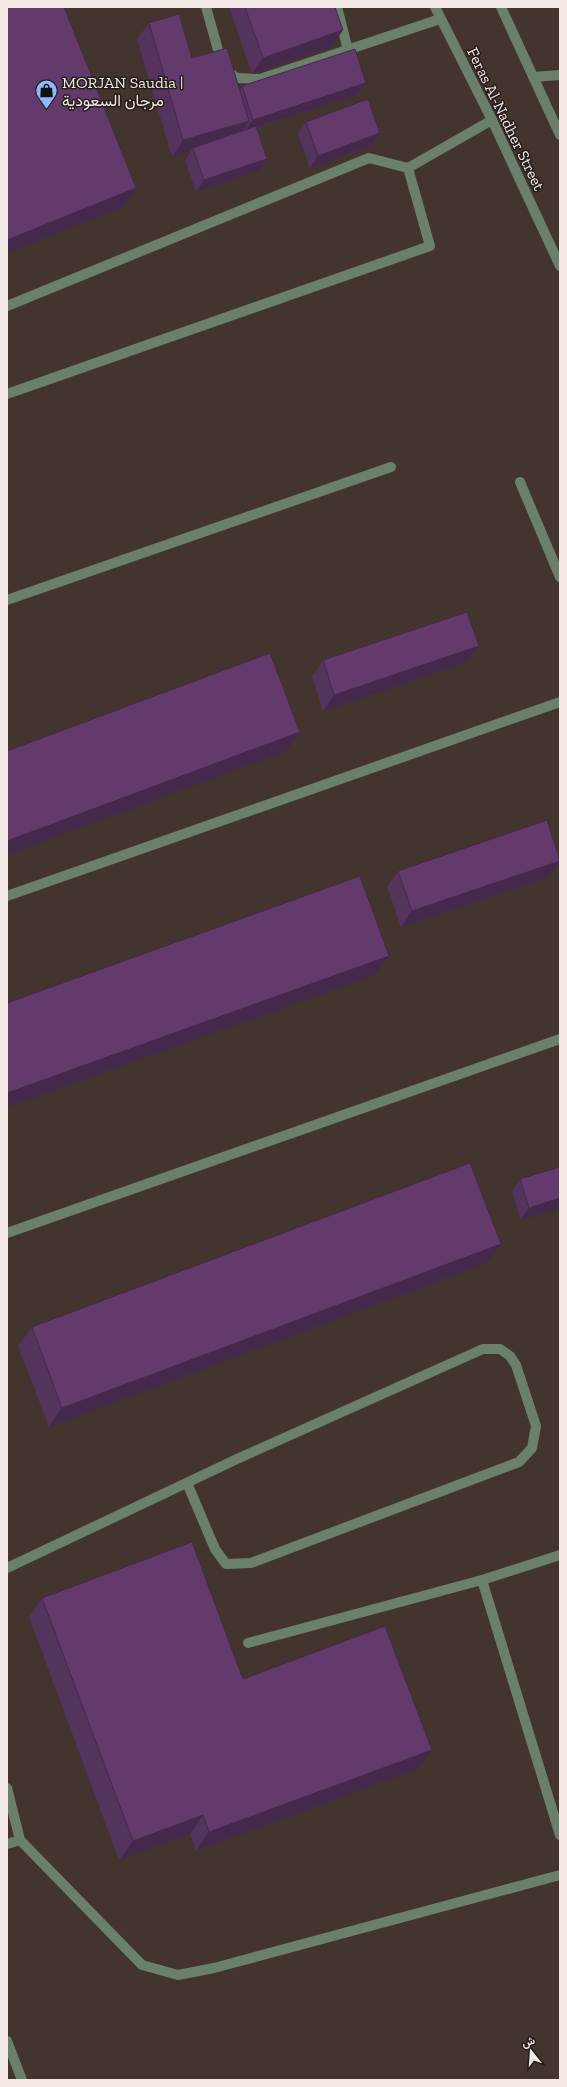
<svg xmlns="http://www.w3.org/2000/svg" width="567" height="2087" viewBox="0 0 567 2087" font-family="'Zilla Slab',Vazirmatn,serif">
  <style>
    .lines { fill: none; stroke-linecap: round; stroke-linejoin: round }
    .minor { stroke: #6a806b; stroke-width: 10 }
    .wall { fill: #54335d }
    .shaded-wall { fill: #45294c }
    .building { fill: #623b6c; stroke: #45294c }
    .labels { text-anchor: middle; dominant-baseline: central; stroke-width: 3; stroke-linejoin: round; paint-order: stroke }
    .poi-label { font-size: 16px; fill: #f2e8e4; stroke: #251d1b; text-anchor: start }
    .street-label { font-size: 16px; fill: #f2e8e4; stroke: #251d1b }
  </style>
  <rect width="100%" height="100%" fill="#43342e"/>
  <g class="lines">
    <g class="minor">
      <path d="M206,7L223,68L237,78L260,79L440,19"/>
      <path d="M337,7L348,50"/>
      <path d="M435,7L492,120L560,266"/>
      <path d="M501,7L560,135"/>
      <path d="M533,77L560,75"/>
      <path d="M7,306L369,158L408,168"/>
      <path d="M7,394L430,246L408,168L492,120"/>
      <path d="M520,482L560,577"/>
      <path d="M7,600L391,467"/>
      <path d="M7,896L560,702"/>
      <path d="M7,1233L560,1039"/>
      <path d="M7,1568L237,1459L483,1349H500L510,1356L516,1365L536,1426L532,1448L519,1462L251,1563L226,1564L215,1549L187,1483"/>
      <path d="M482,1580L560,1835"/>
      <path d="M248,1643L482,1580L560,1555"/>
      <path d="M7,1788L20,1840"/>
      <path d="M7,1844L20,1840L142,1965L178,1975L214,1968L560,1875"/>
      <path d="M7,2041L22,2080"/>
    </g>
  </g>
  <g class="wall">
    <path d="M229,7H335L332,46L252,74Z"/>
    <path d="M149,23L192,58L240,90L242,86L366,83L357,95L256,128L267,159L259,171L196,192L185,160L191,151L172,157L137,39Z"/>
    <path d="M306,122L372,145L310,168L298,134Z"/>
    <path d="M479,646L467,662L323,711L312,677L323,660Z"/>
    <path d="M560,861L549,877L401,927L387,887L398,871Z"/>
    <path d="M560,1167L521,1220L512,1191L520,1179Z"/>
    <path d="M487,1263L49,1427L18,1346L32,1327Z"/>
    <path d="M42,1598L243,1679L432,1750L418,1769L196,1851L190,1834L119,1860L29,1617Z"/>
  </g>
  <g class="shaded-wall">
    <path d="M343,30L332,46L252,74L263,58Z"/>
    <path d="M366,83L357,95L245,131L253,120Z"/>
    <path d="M249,121L238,137L193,148L191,151L172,157L183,140Z"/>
    <path d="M380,133L372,145L310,168L318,156Z"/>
    <path d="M267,159L259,171L196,192L204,180Z"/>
    <path d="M136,188L123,207L7,253V240Z"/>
    <path d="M479,646L467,662L323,711L334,695Z"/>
    <path d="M300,732L286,751L7,855V841Z"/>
    <path d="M560,861L549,877L401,927L412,911Z"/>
    <path d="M389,956L375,975L7,1107V1093Z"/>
    <path d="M560,1198V1208L521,1220L529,1208Z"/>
    <path d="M501,1244L487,1263L49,1427L62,1408Z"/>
    <path d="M432,1750L418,1769L196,1851L209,1832Z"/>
    <path d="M203,1815L190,1834L119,1860L133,1841Z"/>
  </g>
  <g class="building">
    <path d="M7,7H64L136,188L7,240Z"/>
    <path d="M245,7H335L343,30L263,58Z"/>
    <path d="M179,14L192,58L227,48L249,121L183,140L149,23Z"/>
    <path d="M355,49L366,83L253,120L242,86Z"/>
    <path d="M368,99L380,133L318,156L306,122Z"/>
    <path d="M256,126L267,159L204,180L193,148Z"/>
    <path d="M467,612L479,646L334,695L323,660Z"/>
    <path d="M270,653L300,732L7,841V751Z"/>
    <path d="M547,820L560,861L412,911L398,871Z"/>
    <path d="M360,876L389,956L7,1093V1003Z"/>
    <path d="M470,1163L501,1244L62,1408L32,1327Z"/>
    <path d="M560,1167V1198L529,1208L520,1179Z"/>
    <path d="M192,1542L243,1679L385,1626L432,1750L209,1832L203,1815L133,1841L42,1598Z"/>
  </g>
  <defs>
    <symbol id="shop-pin" viewBox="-11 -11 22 30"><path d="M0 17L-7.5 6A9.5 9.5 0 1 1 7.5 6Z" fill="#91b8fd" stroke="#251d1b"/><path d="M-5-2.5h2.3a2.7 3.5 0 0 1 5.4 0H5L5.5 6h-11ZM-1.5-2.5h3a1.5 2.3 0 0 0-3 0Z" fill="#111"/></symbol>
  </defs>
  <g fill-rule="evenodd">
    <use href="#shop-pin" x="34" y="78" width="25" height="34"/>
  </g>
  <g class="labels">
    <g class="poi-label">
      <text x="62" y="82">MORJAN Saudia |<tspan x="62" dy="18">مرجان السعودية</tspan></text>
    </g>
    <g class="street-label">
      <text transform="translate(506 119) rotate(64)">Feras Al-Nadher Street</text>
    </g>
  </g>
  <rect width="567" height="2087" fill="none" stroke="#f2e8e4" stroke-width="16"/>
  <g transform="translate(531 2051) rotate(343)" stroke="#251d1b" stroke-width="3" paint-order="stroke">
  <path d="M0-3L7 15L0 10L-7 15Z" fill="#f2e8e4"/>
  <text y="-6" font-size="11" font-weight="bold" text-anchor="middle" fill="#f2e8e4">ش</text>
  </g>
</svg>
